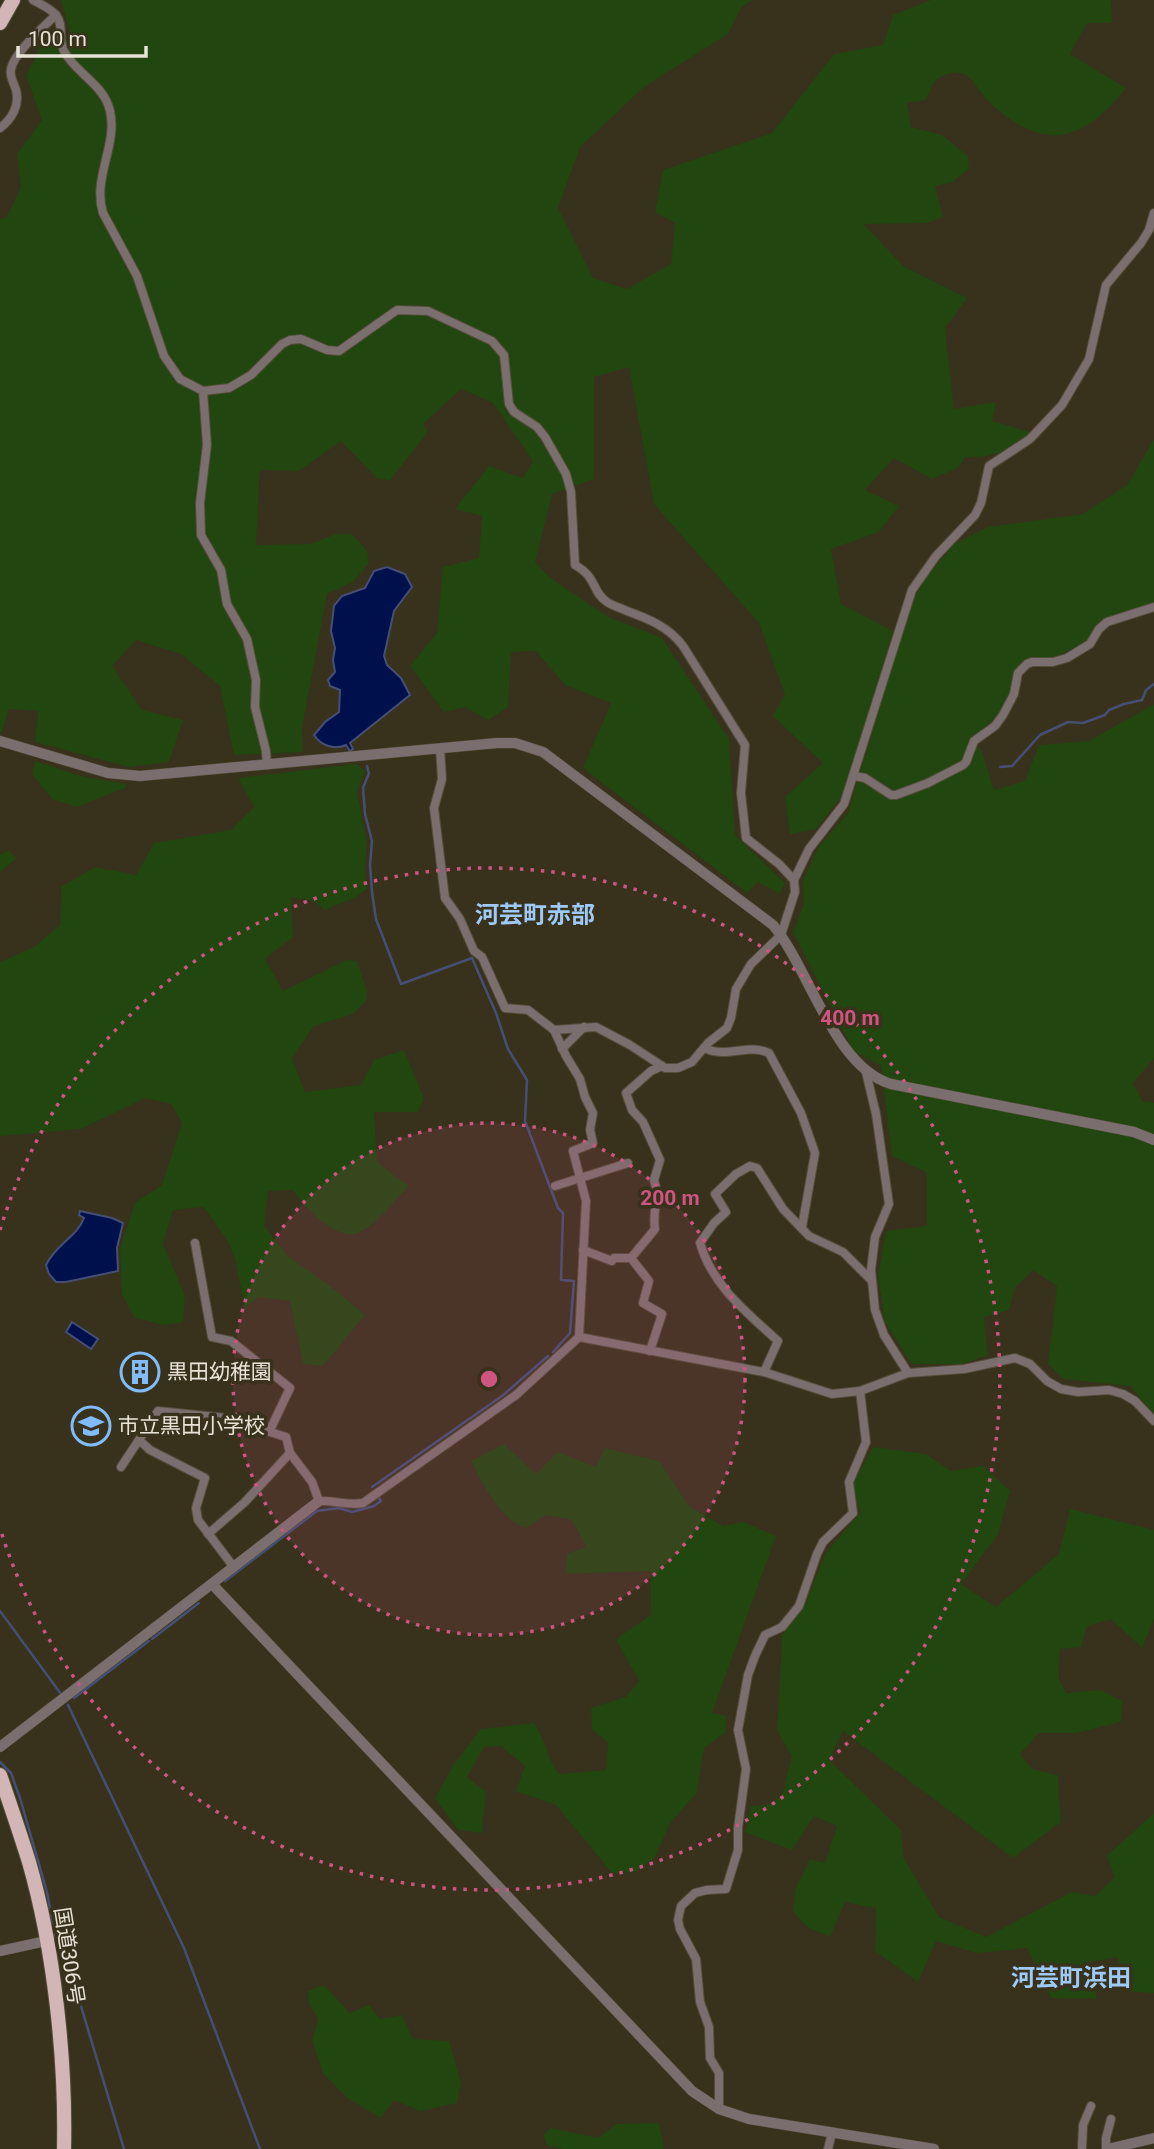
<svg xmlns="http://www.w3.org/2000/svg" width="1154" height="2149" viewBox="0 0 1154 2149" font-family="Roboto,'Noto Sans JP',sans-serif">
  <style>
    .green { fill: #22460f }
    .water { fill: #00104d; stroke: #454f76; stroke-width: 2 }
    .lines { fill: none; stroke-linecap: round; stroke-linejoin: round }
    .stream { stroke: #454f76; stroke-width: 2.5 }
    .minor-casing { stroke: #544d3a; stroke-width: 10 }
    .tertiary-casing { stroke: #544d3a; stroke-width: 11 }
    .trunk-casing { stroke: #544d3a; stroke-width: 16 }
    .minor { stroke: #7b6e6e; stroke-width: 8 }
    .tertiary { stroke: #7b6e6e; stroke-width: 10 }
    .trunk { stroke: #d2b6b6; stroke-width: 14 }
    .ring { fill: none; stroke: #cd5580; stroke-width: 3.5; stroke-dasharray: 3.5 7 }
    .labels { text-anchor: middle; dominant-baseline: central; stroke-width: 7; stroke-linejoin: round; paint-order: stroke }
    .poi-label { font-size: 21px; fill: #e7e3d6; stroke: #38311c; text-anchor: start }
    .street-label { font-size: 21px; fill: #e7e3d6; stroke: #38311c }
    .quarter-label { font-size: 24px; font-weight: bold; fill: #9ecaf8; stroke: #38311c }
    .centre { fill: #cd5580; stroke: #38311c; stroke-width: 3.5 }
    .ring-label { font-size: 21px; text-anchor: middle; font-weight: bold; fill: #cd5580; stroke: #38311c; stroke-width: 7; stroke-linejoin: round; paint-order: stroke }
  </style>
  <rect width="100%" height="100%" fill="#38311c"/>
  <g class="green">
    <path d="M61,0H753L742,7L728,34L644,87L580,147L558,208L593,278L627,289L671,264L675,223L655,212L663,170L772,133L834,54L883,45L893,15L931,0H1111L1112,23H1087L1070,54L1126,88C1081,145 1041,152 987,100C980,93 974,80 966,75C957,70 942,74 935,81C931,85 929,95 926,100L907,103L911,127L942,135L968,156L969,169L952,182L935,186L943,217L927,223L864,224L903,266L967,298L945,328L954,409L996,402L992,421L1033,433C1010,449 994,459 965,457L958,468L932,479L894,458L865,490L899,506L879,532L831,549L841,604L893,631L843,795L816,829L790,834L785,797L823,763L773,716L785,695L759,623L654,504L629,367L594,377V479L552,494L535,562L549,577L608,617L662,638L729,739L735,835L785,883L780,894L758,882L747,893L583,768L611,703L565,685L536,651L511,652L508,707L488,720L465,707L444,712L410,666L437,633L443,567L479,558L482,516L455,509L489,466L523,478L533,461L493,403L461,389L423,424L428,432L390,480L378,479L341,441L299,471L260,470L256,545L311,544L336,534H352L367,551L369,563L353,582L327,594L302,728L303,752L234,755L220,686L181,654L136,640L112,666L142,710L183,720L169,762L129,767L35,742L38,711L9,709L2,732H0V219L6,218L21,187L17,154L42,120L26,76L41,45L72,39Z"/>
    <path d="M1154,439V603L1108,620L1087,642L1051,658L1031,659L995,723L973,737L982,752L994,790L1025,781L1039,745L1089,741L1154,704V1058L1133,1083L1142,1101L1154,1103V1414L1130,1386L1063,1379L1048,1364L1057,1286L1033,1270L1015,1288L1009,1310L984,1317L988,1355L962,1364H912L885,1322L878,1276L886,1231L927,1226V1173L892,1156L881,1065L854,1052L793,932L804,904L803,881L817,849L848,813L912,602L925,579L954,544L988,527L1083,514L1127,485Z"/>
    <path d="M35,761L84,777L126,784L127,787L77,807L52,799L32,774Z"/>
    <path d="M356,764L365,771L357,792L367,842L365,873L367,889L354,898L324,910L314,901L291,897L293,937L265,959L283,991L347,960L357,961L367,991L366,1001L353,1014L314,1026L292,1058L305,1092L361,1085L374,1060L404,1050L424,1099L418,1112H374L377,1162L409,1186C396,1199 376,1225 360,1232C336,1243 305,1207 293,1190L268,1191L264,1226L288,1256L329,1285L365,1315L323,1366L303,1364L290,1301L259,1297L245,1308L235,1259L227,1240L204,1207L173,1210L163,1244L185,1296L183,1322L164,1325L135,1318L122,1295L120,1249L135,1203L162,1185L182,1123L171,1104L145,1098L81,1129L0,1136V962L34,947L60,925L61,887L95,867L136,875L154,843L231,830L254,807L238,778Z"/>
    <path d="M8,850L17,858L0,872V855Z"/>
    <path d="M504,1444L536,1474L558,1452L596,1467L605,1448L659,1461L690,1507L723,1526L743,1522L776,1536L712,1713L727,1716L725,1733L704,1748L697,1793L670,1823L655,1857L635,1872L612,1873L556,1805L516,1791L525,1766L501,1746L484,1747L467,1777L486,1792L482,1833L458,1830L435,1798L454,1764L481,1729L534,1723C546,1739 548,1764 560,1774L606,1770L608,1742L592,1730L591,1708L626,1697L639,1681L616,1639L651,1615V1571L566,1574L567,1554L586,1547L572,1520L546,1515L526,1528C499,1519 484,1486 471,1461Z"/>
    <path d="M873,1447L926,1454L951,1471L983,1466L1010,1491L998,1534L961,1584L996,1607L1059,1554L1070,1509L1154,1530V1619L1142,1648L1111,1619L1087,1626L1081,1647L1060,1649L1059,1678L1066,1693L1100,1690L1122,1701L1121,1722L1076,1733H1039L1020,1754L1032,1769L1058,1775L1061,1822L1013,1858L843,1731L829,1760L901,1830L903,1857L939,1917L986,1937L1072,1892L1095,1896L1115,1877L1107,1856L1154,1813V1993L1123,1991L1118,1957L1089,1962L1097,1999L1051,1998L1027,1948L977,1953L936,1941L918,1982L875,1951L876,1908L845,1902L830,1937L807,1927L793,1912L795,1890L810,1859L825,1863L837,1826L814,1816L792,1850L745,1832L751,1806L768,1805L782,1795L792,1756L777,1731L782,1636L804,1607L826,1553L860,1513L853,1484Z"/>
    <path d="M324,1985L350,2013L369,2005L380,2019L402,2015L413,2039L449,2041L461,2083L457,2103L420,2111L394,2100L381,2118L347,2098L323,2073L312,2040L318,2019L309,2003L308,1991Z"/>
    <path d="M659,2123L664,2149H563L547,2146L543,2135L551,2128L598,2138L617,2124Z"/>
  </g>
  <g class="water">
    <path d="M387,567L405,574L412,587L394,611L384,656L387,665L401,678L410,695L350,743L353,749L350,751L346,745C335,750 321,746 314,735L325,722L339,712L340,690L330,686L328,680L335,672L333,660L335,648L331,631L334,606L342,596L365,588L374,571Z"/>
    <path d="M80,1211L112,1218L123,1223L117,1248L118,1271L66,1282H56L49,1274L46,1265C56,1244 77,1237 84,1218L79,1215Z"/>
    <path d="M72,1322L98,1339L91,1349L66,1332Z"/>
  </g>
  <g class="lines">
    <g class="stream">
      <path d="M367,766L369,773L363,788L365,814L372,841L370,865L372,892L376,919L401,984L472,958L496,1013L508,1049L527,1080L525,1121L558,1208L563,1213L561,1280L574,1281L570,1333L553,1352"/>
      <path d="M1000,767L1012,766L1040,735L1068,722L1083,723L1105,715L1109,710L1124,704L1142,700L1146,690L1154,684"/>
      <path d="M372,1487L502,1396L548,1356"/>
      <path d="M225,1581L317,1511L339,1508L352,1512L374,1506L381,1501L379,1498"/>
      <path d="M0,1611L61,1694"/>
      <path d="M152,1639L199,1603"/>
      <path d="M74,1698L149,1641"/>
      <path d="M68,1705L184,1948L260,2149"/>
      <path d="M0,1762L11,1773L20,1798L47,1892L56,1941L61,1946L71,1973L124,2149"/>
    </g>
    <defs>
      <g id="minor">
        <path d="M33,0C40,4 50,8 56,15C64,24 58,40 64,51C75,73 104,84 110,111C118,145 92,178 103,213L137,276L164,356L180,379L203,391L229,388L251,375L282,344L290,340L301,339L327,350L339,351L397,310L428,311L492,341L504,355L509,404L514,412L537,427L545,437L566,474L571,492L575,565C598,578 591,591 607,602C613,606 621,608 627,611C649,619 669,627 683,646L745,745L741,793L746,838L779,864L794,880"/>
        <path d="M0,128C12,119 20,105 16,90C14,83 9,76 11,69C14,53 44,26 56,15"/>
        <path d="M203,391L207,445L200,503L201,535L221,570L227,604L247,639L256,680L255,707L266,751L267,765"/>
        <path d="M855,776L865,778L891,795H896L928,783L963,765L966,762L974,741L995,726L1003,715L1014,694L1018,673L1027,664L1032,662H1053L1067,658L1090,644L1099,629L1107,622L1154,607"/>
        <path d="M554,1030L596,1027L630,1045L665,1068H678L692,1062L708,1043L727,1028L731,1018L736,989L751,964L781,935L795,892L794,880L809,849L844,804L912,590L936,556L975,515L981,503L989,466L1030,439L1062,405L1089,359L1106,285L1141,243L1149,230L1154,213"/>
        <path d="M704,1048C727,1059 748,1043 769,1053L801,1113L815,1153L802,1227"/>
        <path d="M562,1049L584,1027"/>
        <path d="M866,1072L876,1114L889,1204L875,1237L871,1270L875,1310L884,1335L908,1373"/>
        <path d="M555,1186L628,1163"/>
        <path d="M195,1243L212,1337L231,1341L290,1388L270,1430"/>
        <path d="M583,1250L612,1261L614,1258H631L655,1229C652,1213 660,1195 654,1180L660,1160L643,1122L632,1110L626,1093L651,1071L662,1066"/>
        <path d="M631,1258L649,1281L643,1303L662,1314L650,1351"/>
        <path d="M579,1337L764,1372L832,1394L860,1391L908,1373L964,1369L1015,1358L1030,1364L1047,1381L1061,1389L1078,1392L1109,1390L1123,1394L1135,1401L1154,1421"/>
        <path d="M764,1372L778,1341C746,1312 712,1285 700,1243L714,1223L726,1212L715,1194L736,1174L750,1166L757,1168L783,1209L809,1236L843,1252L871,1280"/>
        <path d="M139,1440L150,1450L205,1478L196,1508L198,1520L233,1566"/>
        <path d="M121,1467L158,1411L226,1418L286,1437L290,1453L312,1482L319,1501C334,1500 348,1506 363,1503L516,1395L579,1337L586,1201L573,1151L593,1143L590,1130L593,1113L585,1097L580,1079L566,1056L554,1030L528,1010L505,1008L482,957L474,951L460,919L445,898L434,808L442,779L440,748"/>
        <path d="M208,1534L245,1502L290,1453"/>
        <path d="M719,2109V2073L710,2058L709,2027L700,2002L696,1959L680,1929L678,1920L681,1906L695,1893L707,1890L726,1889L738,1850V1828L746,1769L738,1730L748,1675L755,1656L765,1635L782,1627L799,1606L817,1554L823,1542L853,1513L849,1482L866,1442L860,1391"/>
        <path d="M828,2149L832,2133"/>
        <path d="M1082,2149L1083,2125L1091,2106"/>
        <path d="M1106,2149V2138L1111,2119"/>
      </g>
      <g id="tertiary">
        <path d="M0,741L108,773L140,776L497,743H515L543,752L773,925C810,970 834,1067 891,1084L1134,1132L1154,1140"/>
        <path d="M212,1584L692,2091L719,2109L749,2119L934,2149"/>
        <path d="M0,1747L319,1501"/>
        <path d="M0,1951L46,1941"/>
        <path d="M1108,2149L1154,2138"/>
      </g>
      <g id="trunk">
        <path d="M0,23L13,0"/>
        <path d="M0,1775C10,1804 20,1833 29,1862C54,1949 66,2058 64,2149"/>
      </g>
    </defs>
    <use href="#minor" class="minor-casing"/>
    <use href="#tertiary" class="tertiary-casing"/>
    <use href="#trunk" class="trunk-casing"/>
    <use href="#minor" class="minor"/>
    <use href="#tertiary" class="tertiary"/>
    <use href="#trunk" class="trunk"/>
  </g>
  <circle cx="489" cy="1379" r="256" fill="#cd5580" fill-opacity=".12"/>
  <g class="ring">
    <circle cx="489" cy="1379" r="256"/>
    <path d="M0 1230A511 511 0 1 1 0 1528"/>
  </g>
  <defs>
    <symbol id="building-ring" viewBox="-11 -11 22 22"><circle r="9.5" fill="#38311c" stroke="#81bcfa" stroke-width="1.5"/><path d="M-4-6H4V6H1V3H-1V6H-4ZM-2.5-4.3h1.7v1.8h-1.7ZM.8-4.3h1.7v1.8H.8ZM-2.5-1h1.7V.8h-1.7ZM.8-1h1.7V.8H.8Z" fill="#81bcfa"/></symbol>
    <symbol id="school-ring" viewBox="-11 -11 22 22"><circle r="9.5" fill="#38311c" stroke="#81bcfa" stroke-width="1.5"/><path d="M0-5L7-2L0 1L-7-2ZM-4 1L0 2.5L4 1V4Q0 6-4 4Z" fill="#81bcfa"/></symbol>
  </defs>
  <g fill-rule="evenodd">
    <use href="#building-ring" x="118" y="1350" width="44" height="44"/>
    <use href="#school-ring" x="69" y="1404" width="44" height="44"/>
  </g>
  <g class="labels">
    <g class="poi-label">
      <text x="167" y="1372">黒田幼稚園</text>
      <text x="118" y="1426">市立黒田小学校</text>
    </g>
    <g class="street-label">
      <text transform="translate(69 1956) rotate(81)">国道306号</text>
    </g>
    <g class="quarter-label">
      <text x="535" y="915">河芸町赤部</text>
      <text x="1071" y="1978">河芸町浜田</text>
    </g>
  </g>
  <circle cx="489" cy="1379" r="10" class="centre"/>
  <g class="ring-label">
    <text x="850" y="1025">400 m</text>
    <text x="670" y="1205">200 m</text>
  </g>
  <path d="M18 46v10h128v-10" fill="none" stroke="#e7e3d6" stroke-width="3.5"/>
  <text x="28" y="46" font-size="21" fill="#e7e3d6" stroke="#38311c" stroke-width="5" paint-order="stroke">100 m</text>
</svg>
